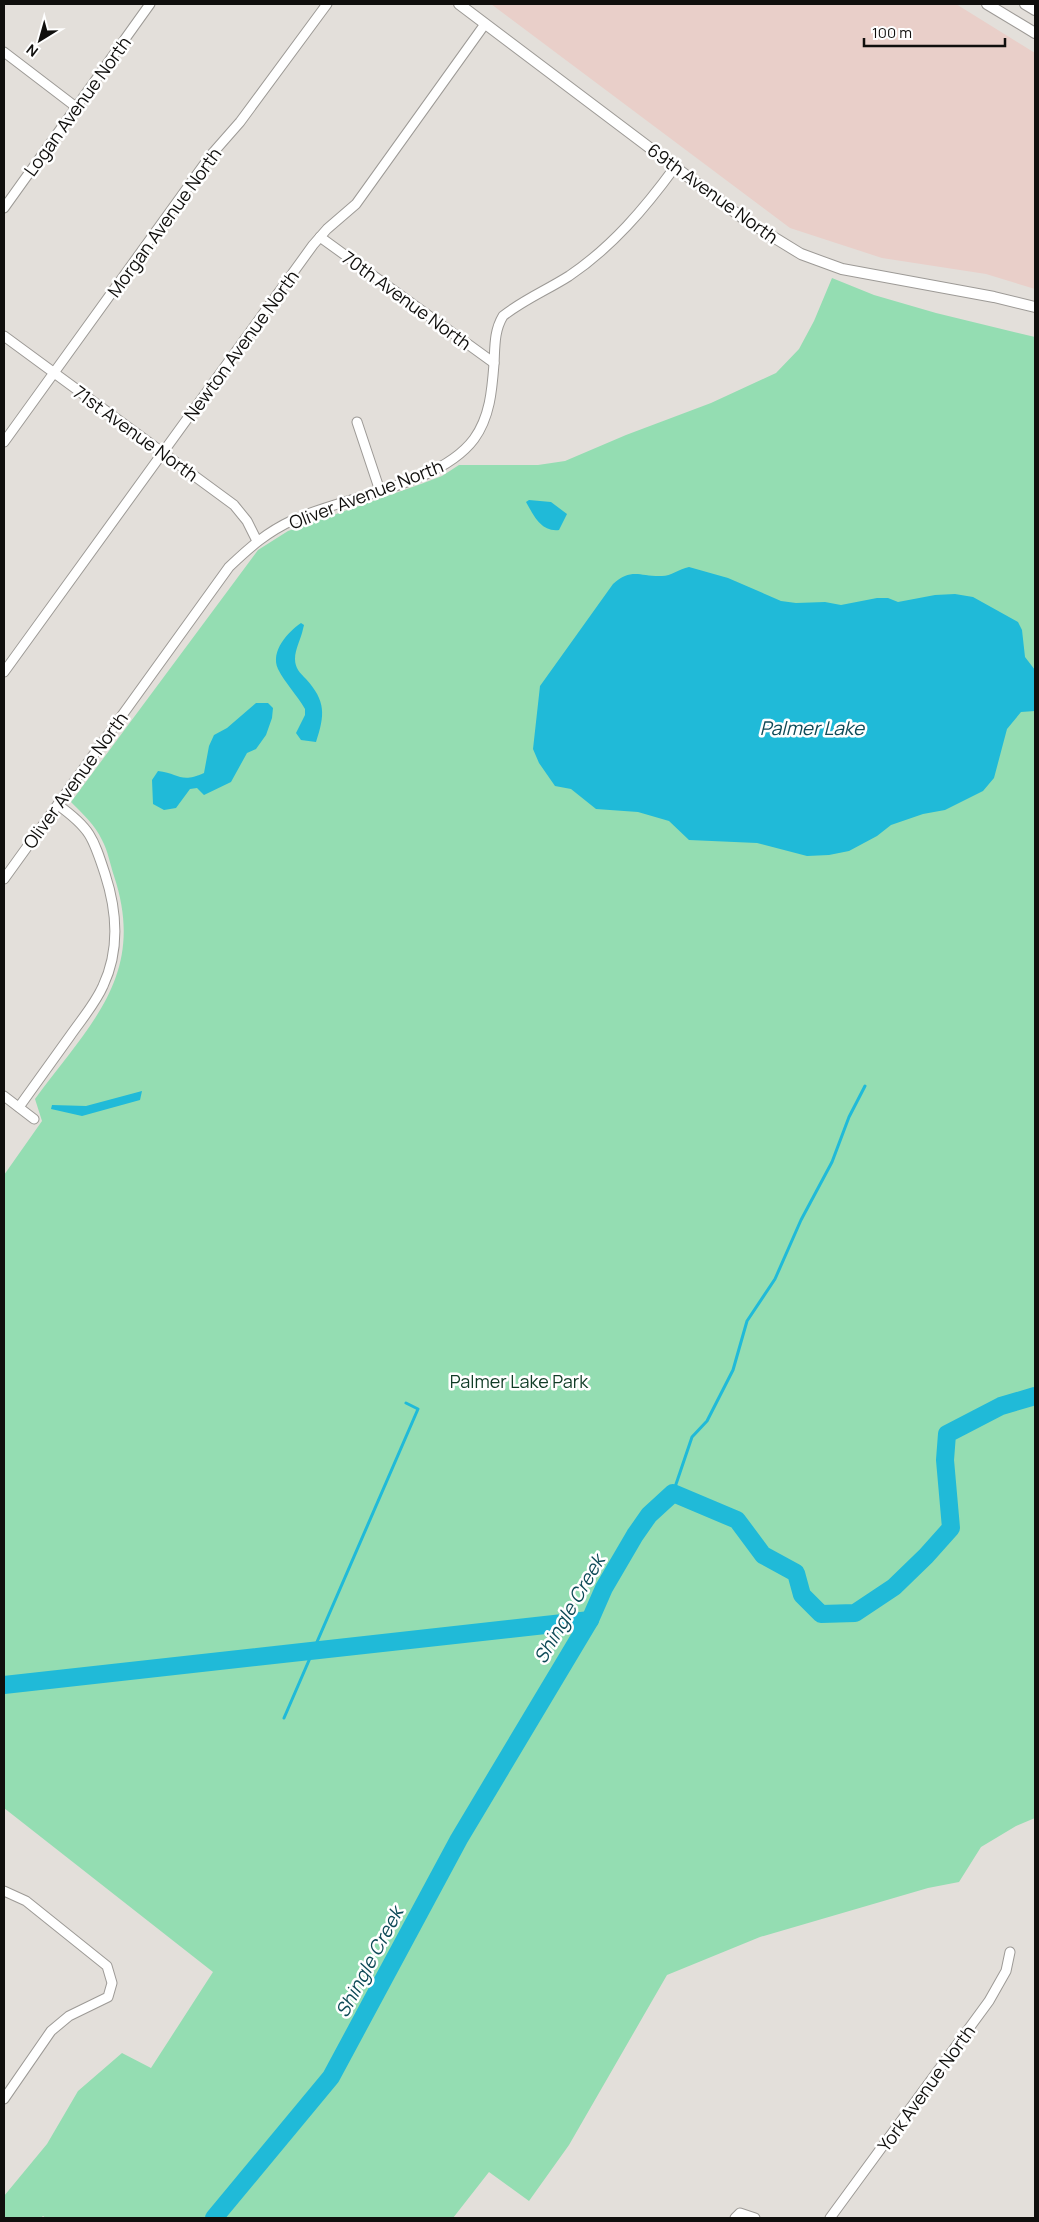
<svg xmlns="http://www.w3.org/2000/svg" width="1039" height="2222" viewBox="0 0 1039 2222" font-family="Manrope,sans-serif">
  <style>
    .commercial { fill: #e9cfc9 }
    .green { fill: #94ddb2 }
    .water { fill: #20bad8 }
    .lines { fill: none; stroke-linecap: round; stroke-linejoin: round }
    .stream { stroke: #20bad8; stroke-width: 3 }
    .river { stroke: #20bad8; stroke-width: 18 }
    .minor-casing { stroke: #9d9a96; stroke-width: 11 }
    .tertiary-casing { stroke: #9d9a96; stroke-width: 12 }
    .minor { stroke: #fff; stroke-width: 9 }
    .tertiary { stroke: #fff; stroke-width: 10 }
    .labels { text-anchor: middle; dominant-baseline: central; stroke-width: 5; stroke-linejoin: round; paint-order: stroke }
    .street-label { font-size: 18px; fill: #100f0d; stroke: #fff }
    .park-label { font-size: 18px; fill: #103c26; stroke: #fff }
    .water-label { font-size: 19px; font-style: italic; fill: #0e4a57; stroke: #fff }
  </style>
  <rect width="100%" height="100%" fill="#e3dfda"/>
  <path class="commercial" d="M491,4H956L1035,53V289L986,274L882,258L790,228Z"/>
  <path class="green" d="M832,278L874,295L936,313L1035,337V1818L1016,1826L981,1847L959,1882L928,1888L760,1937L667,1975L569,2145L529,2201L489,2172L453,2218H46L43,2216L41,2218H4V2196L47,2144L78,2091L122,2053L151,2068L213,1972L4,1808V1175L42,1121L35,1099C90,1024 147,975 114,876C110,864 108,851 102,840C95,825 82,813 71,802L258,550L288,531L421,484L442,476L459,465H538L565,461L626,435L711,403L776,373L799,349L814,321Z"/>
  <g class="water">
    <path d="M529,500L551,502L567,514L559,530C541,532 534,516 526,502Z"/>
    <path d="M689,567L728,578L781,601L796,603L825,602L841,605L877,598H888L898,602L935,595L955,594L973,597L1018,622L1022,630L1025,657L1035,670V711L1021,712L1007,729L994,778L983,791L945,810L923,814L891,825L877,836L849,851L829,855L807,856L757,843L689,840L669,821L638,812L596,809L571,789L555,786L539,763L533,749L540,686L613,584C632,567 640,577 662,576C671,576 679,569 689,567Z"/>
    <path d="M301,623L304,625L303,629C301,639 295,649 295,659C295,668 300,673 306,679C326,701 325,715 316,742L301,740L296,733L305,715V709C297,695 285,683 278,669C270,651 288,632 301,623Z"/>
    <path d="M256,703H268L273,708L272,718L266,735L256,749L247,753L231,782L204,795L197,788L190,789L176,808L164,810L153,804L152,780L158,771C179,773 180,784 204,773L209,746L214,735L227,728Z"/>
    <path d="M142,1091L140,1100L82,1116L51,1109L52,1105L86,1106Z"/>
  </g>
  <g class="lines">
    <g class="stream">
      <path d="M673,1493L692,1437L707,1421L733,1370L747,1321L775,1279L801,1220L832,1162L849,1117L865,1086"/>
      <path d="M284,1718L418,1409L406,1403"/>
    </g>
    <g class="river">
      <path d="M4,1685L590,1620"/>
      <path d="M214,2218L331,2077L459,1839L590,1620L604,1588L635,1535L649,1515L673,1493L737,1520L763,1555L796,1573L802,1595L821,1614L855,1613L894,1587L926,1556L951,1528L945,1460L947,1434L1001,1406L1035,1396"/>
    </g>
    <defs>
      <g id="minor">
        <path d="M4,52L76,107"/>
        <path d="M4,208L150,4"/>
        <path d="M320,237L494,363"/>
        <path d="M4,336L234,505L247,521L257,541"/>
        <path d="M357,422L380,491"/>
        <path d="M4,442L211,155L240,122L327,4"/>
        <path d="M4,672L313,245L327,229L356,204L485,24"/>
        <path d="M4,879L229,567C250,547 267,532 293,520C344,496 439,486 474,439C490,417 492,390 494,364C495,346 494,331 503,316C523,300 547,290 569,276C612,247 645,208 675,167"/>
        <path d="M4,1096L34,1119"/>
        <path d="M19,1107C36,1083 53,1060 70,1036C81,1020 95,1004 103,986C120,950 117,911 105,874C93,837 90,828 58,805"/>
        <path d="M4,1891L26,1901L107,1966L112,1983L108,1997L69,2016L51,2031L4,2099"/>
        <path d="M735,2218L740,2213L755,2218"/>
        <path d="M830,2218L989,2001L1006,1971L1010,1952"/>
      </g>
      <g id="tertiary">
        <path d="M459,4L744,219L801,254L842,269L994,297L1035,307"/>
        <path d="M987,4L1035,33"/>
        <path d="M1025,4L1035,10"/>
      </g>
    </defs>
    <use href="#minor" class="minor-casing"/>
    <use href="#tertiary" class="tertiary-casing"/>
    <use href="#minor" class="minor"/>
    <use href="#tertiary" class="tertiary"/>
  </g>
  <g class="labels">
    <g class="street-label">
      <text transform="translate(77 106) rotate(-54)">Logan Avenue North</text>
      <text transform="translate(713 193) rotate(36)">69th Avenue North</text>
      <text transform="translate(164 222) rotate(-54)">Morgan Avenue North</text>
      <text transform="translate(407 300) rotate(36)">70th Avenue North</text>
      <text transform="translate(241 345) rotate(-54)">Newton Avenue North</text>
      <text transform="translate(136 433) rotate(36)">71st Avenue North</text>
      <text transform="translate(366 494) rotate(-21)">Oliver Avenue North</text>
      <text transform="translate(75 780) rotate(-54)">Oliver Avenue North</text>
      <text transform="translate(926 2088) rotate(-54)">York Avenue North</text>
    </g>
    <g class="park-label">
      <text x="519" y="1381">Palmer Lake Park</text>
    </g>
    <g class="water-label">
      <text x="812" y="728">Palmer Lake</text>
      <text transform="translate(569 1609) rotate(-60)">Shingle Creek</text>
      <text transform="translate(369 1962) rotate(-62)">Shingle Creek</text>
    </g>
  </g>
  <rect width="1039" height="2222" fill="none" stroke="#100f0d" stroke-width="10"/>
  <g transform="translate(40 40) rotate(217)" stroke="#ffffff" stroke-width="4" paint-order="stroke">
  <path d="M0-4L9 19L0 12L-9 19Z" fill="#100f0d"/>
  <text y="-8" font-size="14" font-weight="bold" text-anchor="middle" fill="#100f0d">N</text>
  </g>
  <path d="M864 38v8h141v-8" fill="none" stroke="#100f0d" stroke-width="2.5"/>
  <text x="872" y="38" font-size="15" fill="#100f0d" stroke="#ffffff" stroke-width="4" paint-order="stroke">100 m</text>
</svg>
